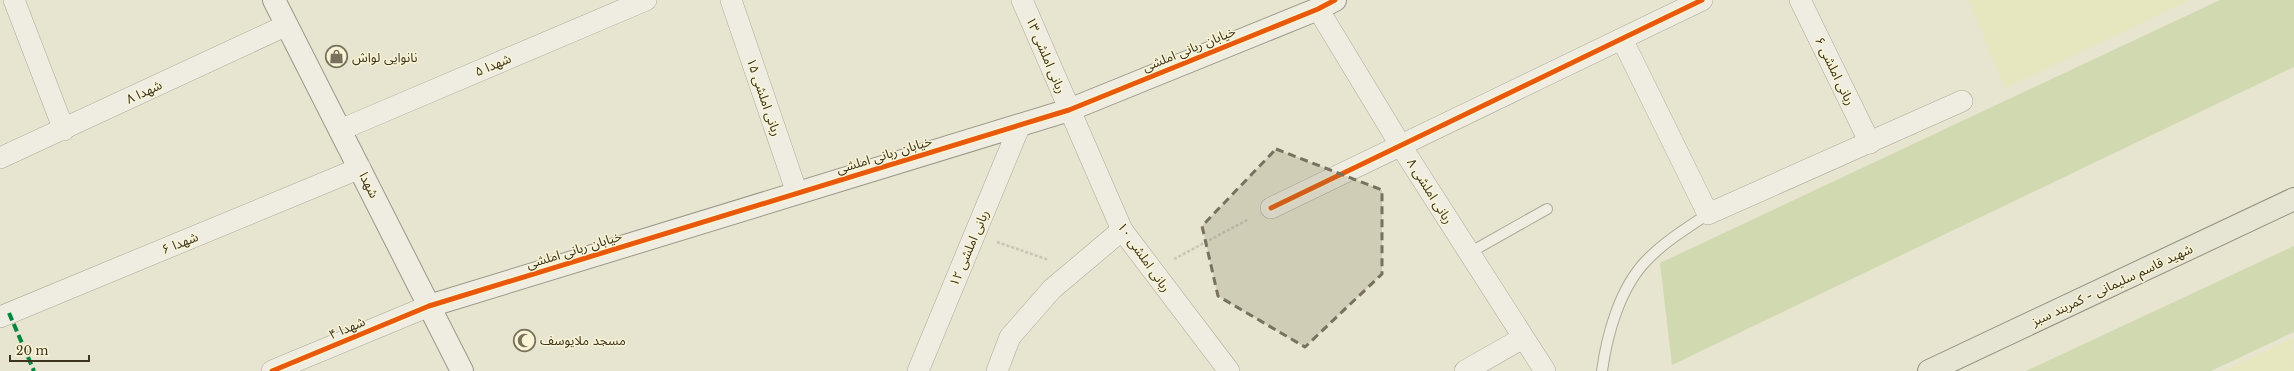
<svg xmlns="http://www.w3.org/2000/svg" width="2294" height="371" viewBox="0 0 2294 371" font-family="'Libre Baskerville','Noto Sans Arabic',serif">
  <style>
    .farmland { fill: #e6e6bf }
    .green { fill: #d1d9b1 }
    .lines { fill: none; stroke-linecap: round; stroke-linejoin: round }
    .lane-casing { stroke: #aca998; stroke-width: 12 }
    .street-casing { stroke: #aca998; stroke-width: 22 }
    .secondary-casing { stroke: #9c9888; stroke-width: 24 }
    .primary-casing { stroke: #928e7f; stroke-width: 24 }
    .path { stroke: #c8c5b7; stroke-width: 2.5; stroke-dasharray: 3 2; stroke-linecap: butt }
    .lane { stroke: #efede1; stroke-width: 10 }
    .street { stroke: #efede1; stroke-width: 21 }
    .secondary { stroke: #efede1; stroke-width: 22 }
    .primary { stroke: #e6e4d2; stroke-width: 22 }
    .quiet { stroke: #00873e; stroke-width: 4; stroke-dasharray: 8 4; stroke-linecap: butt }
    .cycleway-casing { stroke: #f8f4d5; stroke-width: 8 }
    .cycleway { stroke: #e8590c; stroke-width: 5 }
    .marked { fill: #78715c; fill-opacity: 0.2; stroke: #78715c; stroke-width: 3; stroke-dasharray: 8 5; stroke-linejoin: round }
    .labels { text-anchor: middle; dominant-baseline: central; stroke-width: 3; stroke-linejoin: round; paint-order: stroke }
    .street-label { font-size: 13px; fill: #3d331e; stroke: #f8f4d5 }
    .poi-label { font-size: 13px; fill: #3d331e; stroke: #f8f4d5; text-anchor: start }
  </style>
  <rect width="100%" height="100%" fill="#e7e4cf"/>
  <g class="farmland">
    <path d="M1969,0H2190L2005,88Z"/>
    <path d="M2293,338L2294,371H2224Z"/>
  </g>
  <g class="green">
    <path d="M2220,0H2294V67L1672,365L1660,263Z"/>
    <path d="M2294,246V332L2211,371H2026Z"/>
  </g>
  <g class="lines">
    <defs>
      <g id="lane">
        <path d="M1469,253L1547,209"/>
        <path d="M1602,371C1607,334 1620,288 1646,261C1664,242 1687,228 1708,214"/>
      </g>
      <g id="street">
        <path d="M14,0L64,130"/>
        <path d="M731,0L797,193"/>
        <path d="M1022,0L1122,230L1229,371"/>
        <path d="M1800,0L1870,143"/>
        <path d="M1318,9L1401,146L1545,371"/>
        <path d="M1622,39L1708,214L1962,101"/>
        <path d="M340,130L646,0"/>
        <path d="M0,158L287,25"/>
        <path d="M1271,208L1702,0"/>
        <path d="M0,317L360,168"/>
        <path d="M272,371L429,306"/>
        <path d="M918,371L1020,125"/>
        <path d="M997,371L1010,337L1052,289L1122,230"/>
        <path d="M1465,371L1523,338"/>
      </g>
      <g id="secondary">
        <path d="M274,0L462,371"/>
        <path d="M429,306L1069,110L1318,9L1335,0"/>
      </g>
      <path id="primary" d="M1929,371L2294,199"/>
    </defs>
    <use href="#lane" class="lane-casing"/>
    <use href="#street" class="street-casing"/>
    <use href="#secondary" class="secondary-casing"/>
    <use href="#primary" class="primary-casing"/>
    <g class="path">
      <path d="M997,242L1049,260"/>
      <path d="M1174,259L1249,219"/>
    </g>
    <use href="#lane" class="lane"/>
    <use href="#street" class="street"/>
    <use href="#secondary" class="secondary"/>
    <use href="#primary" class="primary"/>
    <path class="quiet" d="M9,313L34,371"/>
    <defs>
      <g id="cycleway">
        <path d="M1271,208L1702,0"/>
        <path d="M272,371L429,306L1069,110L1318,9L1335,0"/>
      </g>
    </defs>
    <use href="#cycleway" class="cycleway-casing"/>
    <use href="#cycleway" class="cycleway"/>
  </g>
  <path class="marked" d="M1276,149L1382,190V274L1305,347L1218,296L1202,226Z"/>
  <defs>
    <symbol id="shop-ring" viewBox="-11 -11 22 22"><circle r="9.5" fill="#f8f4d5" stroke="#78715c" stroke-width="1.5"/><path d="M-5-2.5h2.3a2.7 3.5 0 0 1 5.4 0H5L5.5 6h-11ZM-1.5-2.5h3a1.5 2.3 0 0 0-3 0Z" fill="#78715c"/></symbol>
    <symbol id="mosque-ring" viewBox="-11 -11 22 22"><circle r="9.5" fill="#f8f4d5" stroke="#78715c" stroke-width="1.5"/><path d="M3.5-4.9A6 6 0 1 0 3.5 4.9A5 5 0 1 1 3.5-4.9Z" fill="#78715c"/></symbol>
  </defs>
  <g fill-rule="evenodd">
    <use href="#shop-ring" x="324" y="44" width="25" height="25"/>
    <use href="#mosque-ring" x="512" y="328" width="25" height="25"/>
  </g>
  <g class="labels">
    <g class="street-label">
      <text transform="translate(1189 49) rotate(-22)">خیابان ربانی املشی</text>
      <text transform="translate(1046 55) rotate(67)">ربانی املشی ۱۳</text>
      <text transform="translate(493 65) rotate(-23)">شهدا ۵</text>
      <text transform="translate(1835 71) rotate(64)">ربانی املشی ۶</text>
      <text transform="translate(144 92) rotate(-25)">شهدا ۸</text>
      <text transform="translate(764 97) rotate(71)">ربانی املشی ۱۵</text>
      <text transform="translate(884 155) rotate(-17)">خیابان ربانی املشی</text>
      <text transform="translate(369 185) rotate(63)">شهدا</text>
      <text transform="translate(1430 191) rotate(58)">ربانی املشی ۸</text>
      <text transform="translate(180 243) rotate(-22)">شهدا ۶</text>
      <text transform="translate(969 248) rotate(-67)">ربانی املشی ۱۲</text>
      <text transform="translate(574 250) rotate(-17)">خیابان ربانی املشی</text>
      <text transform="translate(1144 257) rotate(55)">ربانی املشی ۱۰</text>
      <text transform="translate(2112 285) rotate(-25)">شهید قاسم سلیمانی - کمربند سبز</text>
      <text transform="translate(347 328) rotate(-23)">شهدا ۴</text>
    </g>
    <g class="poi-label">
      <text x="352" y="57">نانوایی لواش</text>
      <text x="540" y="340">مسجد ملایوسف</text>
    </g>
  </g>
  <path d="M10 355v6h79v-6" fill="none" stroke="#3d331e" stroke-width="2"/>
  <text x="16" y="355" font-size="12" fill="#3d331e" stroke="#f8f4d5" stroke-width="3" paint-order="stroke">20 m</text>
</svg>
